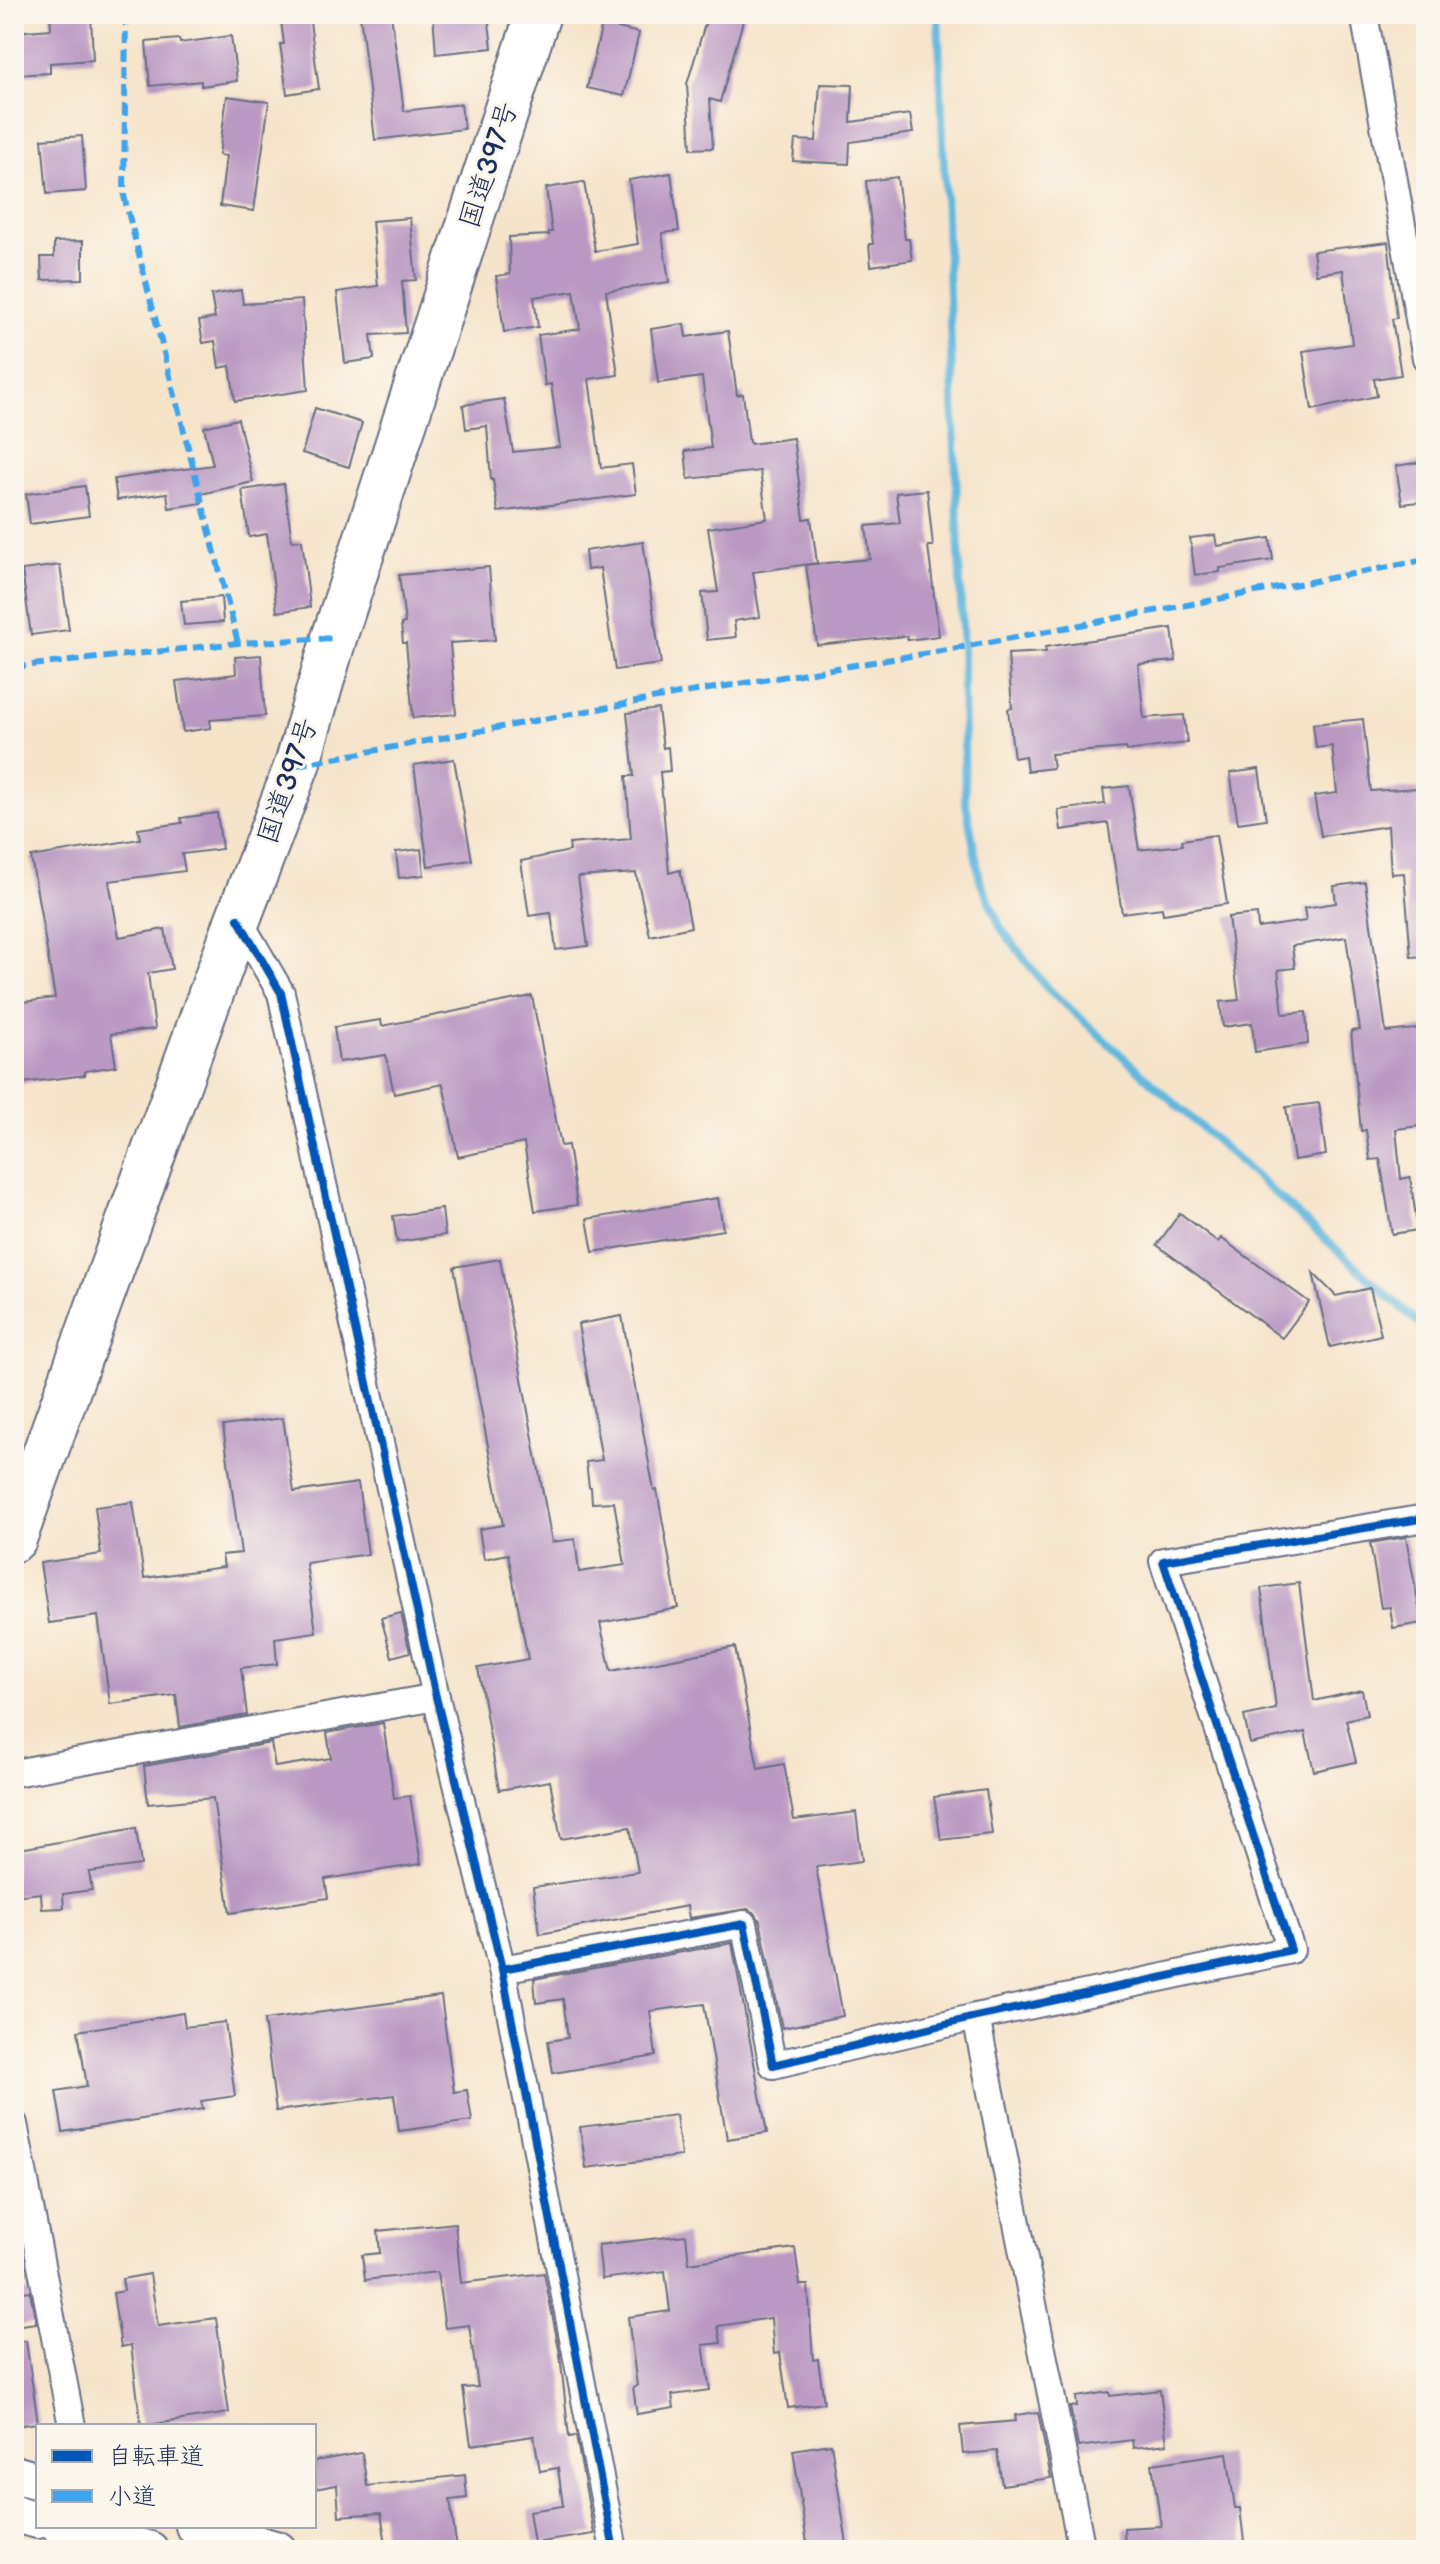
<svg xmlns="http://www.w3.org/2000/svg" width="1440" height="2564" viewBox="0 0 1440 2564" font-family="'Balsamiq Sans','Klee One',sans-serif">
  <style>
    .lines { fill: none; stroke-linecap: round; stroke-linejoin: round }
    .stream { stroke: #62b8de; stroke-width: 8 }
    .building { fill: #b998c3 }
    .street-casing { stroke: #686e84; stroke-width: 30 }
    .secondary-casing { stroke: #686e84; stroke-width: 40 }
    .highway-casing { stroke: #686e84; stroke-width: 48 }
    .street { stroke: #fff; stroke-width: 26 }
    .secondary { stroke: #fff; stroke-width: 36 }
    .highway { stroke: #fff; stroke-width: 44 }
    .quiet { stroke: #3da3ed; stroke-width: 6; stroke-dasharray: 12 6; stroke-linecap: butt }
    .cycleway-casing { stroke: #fbf7ec; stroke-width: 13 }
    .cycleway { stroke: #0057b8; stroke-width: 8 }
    .labels { text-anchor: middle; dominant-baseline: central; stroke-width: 6; stroke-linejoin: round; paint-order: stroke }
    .street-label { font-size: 28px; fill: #1b2f5e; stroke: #fbf7ec }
  </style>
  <rect width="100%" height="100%" fill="#fbf7ec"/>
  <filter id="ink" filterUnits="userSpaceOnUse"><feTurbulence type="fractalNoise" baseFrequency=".0125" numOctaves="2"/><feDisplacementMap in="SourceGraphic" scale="16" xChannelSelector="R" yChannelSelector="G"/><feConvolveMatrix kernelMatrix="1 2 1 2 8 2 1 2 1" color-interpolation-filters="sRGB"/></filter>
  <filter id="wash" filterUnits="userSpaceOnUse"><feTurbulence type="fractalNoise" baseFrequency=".006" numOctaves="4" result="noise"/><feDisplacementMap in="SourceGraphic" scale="32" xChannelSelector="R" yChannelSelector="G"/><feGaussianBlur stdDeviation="1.8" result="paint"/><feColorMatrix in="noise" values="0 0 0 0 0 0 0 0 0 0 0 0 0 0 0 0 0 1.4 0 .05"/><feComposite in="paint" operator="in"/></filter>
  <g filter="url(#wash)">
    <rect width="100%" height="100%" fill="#f6e4ca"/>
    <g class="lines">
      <path class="stream" d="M938,14L962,629L965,798L980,880L1001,928L1046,987L1426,1330"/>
    </g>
    <g id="blocks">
      <g class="building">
        <path d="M50,14H91L93,60L50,63V73L14,75V32L51,29Z"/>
        <path d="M280,14H309L319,89L287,94L280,44H284Z"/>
        <path d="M360,14H391L404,111L461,104L464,129L375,140Z"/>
        <path d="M433,14H488L492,48L436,54Z"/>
        <path d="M708,14H745L720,102L710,99L713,148L691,149L687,84Z"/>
        <path d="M602,24L639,33L624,96L587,88Z"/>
        <path d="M231,36L237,81L201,86V81L150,86L146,42L179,39L180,43Z"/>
        <path d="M820,84L853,85L851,122L910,114L913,133L850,142L849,164L793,161L795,140L816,141Z"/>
        <path d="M227,96L269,102L254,211L220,206L226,156L219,155Z"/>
        <path d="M82,136L86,191L47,194L42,139Z"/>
        <path d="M671,173L679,231L662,233L669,282L606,291L618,375L589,379L601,468L632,464L636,494L498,512L493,480H491L487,426L466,429L463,405L504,399L513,452L560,447L551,384L545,385L538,335L580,329L574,291L534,297L538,327L504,332L496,276L510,274L509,237L549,235V232H552L546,188L584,182L595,251L638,244L629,180Z"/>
        <path d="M897,177L905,239H909L912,260L871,266L869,244H873L866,181Z"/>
        <path d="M410,218L416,280L402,281L406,333L371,335L374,359L345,363L337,292L378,286L372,221Z"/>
        <path d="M83,241V279L42,280L41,257H54V242Z"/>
        <path d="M1388,242L1397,318L1392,319L1401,375L1374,379L1377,396L1312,410L1303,351L1352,344L1343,270L1316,274L1313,251Z"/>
        <path d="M241,290L243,304L302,300L308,390L235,401L230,366L219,368L215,341L203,343L199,321L215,318L211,295Z"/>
        <path d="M684,324L686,337L728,331L737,395L743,394L749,442L751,444L793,438L804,519L811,518L817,563L753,572L760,617L734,621L736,637L707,640L702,593L718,592L708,528L767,519L760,471L688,479L685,451L711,448L702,377L658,383L651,329Z"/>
        <path d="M315,408L362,423L349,467L302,453Z"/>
        <path d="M238,419L253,482L201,494L202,503L169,508L167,493L117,500L114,479L213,465L204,427Z"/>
        <path d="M1426,461V501L1402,504L1396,466Z"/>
        <path d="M284,484L292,541L302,540L310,607L277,612L267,534L249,537L242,490Z"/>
        <path d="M85,486L89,516L30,524L26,494Z"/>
        <path d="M927,490L933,546H928L939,636L907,640V636L817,645L806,565L870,559L866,526L900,523L896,493Z"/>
        <path d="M1215,535L1217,546L1270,538L1273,560L1220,568V572L1195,575L1190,538Z"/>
        <path d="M643,542L661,664L615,670L600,568L587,570L585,551Z"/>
        <path d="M60,565L69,630L31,635L22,570Z"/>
        <path d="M489,567L495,640L450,643L456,714L413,718L406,643H403L401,624L405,623L399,575Z"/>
        <path d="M221,597L223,622L184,625L181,601Z"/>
        <path d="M1172,628L1176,661L1138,664L1144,718L1184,715L1187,743L1127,751L1126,748L1051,754L1053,768L1027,771L1025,756L1014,758L1008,709L1012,708L1008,654L1046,652L1045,647Z"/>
        <path d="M261,655L265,716L210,720L211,728L183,732L176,681L236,674L235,657Z"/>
        <path d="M658,709L663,748L668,747L670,771L660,772L669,873L680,870L691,927L650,936L636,873L578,877L588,946L556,950L551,913L529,916L521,861L570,851L569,844L631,839L626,776H634L627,713Z"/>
        <path d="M1363,719L1371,791L1418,788L1422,850H1426V956L1411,957L1404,873L1391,874L1388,826L1321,836L1314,796L1337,793L1332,746L1316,748L1313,724Z"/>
        <path d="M454,759L472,860L428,866L414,765Z"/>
        <path d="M1259,769L1266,819L1238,823L1230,773Z"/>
        <path d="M1129,786L1139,850L1183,845L1182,840L1216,835L1227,904L1163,914L1162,908L1122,913L1108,823L1061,830L1058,810L1105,804L1103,789Z"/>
        <path d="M217,813L222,849L182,854L185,871L109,881L119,937L165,929L172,969L148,973L155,1029L111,1034L116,1066L85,1071V1075L14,1084V1030H18L15,1003L55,998L31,857L140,839L138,829L182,823L181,818Z"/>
        <path d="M421,849L424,875L399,878L396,852Z"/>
        <path d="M1365,882L1386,1032L1426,1028V1125L1396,1129L1401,1179L1410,1177L1418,1230L1392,1234L1380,1159L1370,1160L1366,1130L1361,1131L1351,1031L1360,1030L1346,937L1292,946L1295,968L1278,970L1283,1014L1306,1012L1308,1044L1255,1052L1252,1023L1223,1027L1220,1002L1239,1000L1228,917L1257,914L1258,928L1306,921L1304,908L1336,903L1334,886Z"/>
        <path d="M532,996L561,1146L568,1145L577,1205L535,1211L524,1143L458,1157L443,1084L394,1094L386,1055L339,1062L334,1027L381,1020L382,1026Z"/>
        <path d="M1319,1103L1326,1155L1294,1160L1286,1107Z"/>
        <path d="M718,1198L723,1230L593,1252L587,1219Z"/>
        <path d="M442,1209L445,1235L397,1242L393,1216Z"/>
        <path d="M1180,1213L1218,1242L1221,1238L1309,1302L1282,1338L1157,1245Z"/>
        <path d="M500,1259L552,1542L575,1539L579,1572L625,1565L614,1502L592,1503L591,1487H589L586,1462L602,1460L578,1324L622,1316L654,1491L657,1490L678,1608L600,1623L611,1671L735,1647L758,1769L784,1764L794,1820L856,1812L862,1861L816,1867L843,2016L782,2028L760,1921L755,1913L748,1909L689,1918L687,1906L540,1934L533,1887L638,1872L630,1827L561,1839L550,1781L499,1790L478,1668L528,1659L508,1554L484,1559L479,1529L503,1525L454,1267Z"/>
        <path d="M1313,1273L1336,1296L1370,1288L1381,1335L1330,1347Z"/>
        <path d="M283,1418L294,1492L358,1483L368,1554L306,1563L316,1632L275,1638L277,1664L241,1668L247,1715L180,1727L176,1695L110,1704L98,1616L49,1623L40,1563L101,1554L95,1507L133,1502L144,1578L224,1567L222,1555L241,1553L223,1426Z"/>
        <path d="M1406,1537L1422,1623L1393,1628L1390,1607L1381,1608L1370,1543Z"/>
        <path d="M1299,1583L1314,1701L1362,1690L1367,1715L1346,1720L1356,1762L1314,1771L1305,1732L1250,1744L1244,1716L1276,1709L1261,1588Z"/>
        <path d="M401,1613L410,1652L392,1657L381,1618Z"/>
        <path d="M383,1723L394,1798L410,1796L421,1864L325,1879L328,1898L230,1913L213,1798L148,1804L144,1766L271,1743L275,1767L331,1758L327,1733Z"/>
        <path d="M986,1790L992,1834L941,1840L934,1797Z"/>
        <path d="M136,1828L141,1865L89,1872L92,1890L63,1894L64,1908L42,1909L41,1893L14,1896V1850Z"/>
        <path d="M732,1943L767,2133L727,2139L704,2004L650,2011L656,2056L553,2073L548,2041L568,2038L563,1999L536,2003L534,1979Z"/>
        <path d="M441,1996L454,2092L467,2090L472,2121L399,2131L394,2095L276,2111L264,2020Z"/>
        <path d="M183,2013L185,2027L225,2022L235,2096L201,2101L203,2109L63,2132L56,2091L87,2086L78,2031Z"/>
        <path d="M676,2115L681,2156L586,2168L580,2127Z"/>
        <path d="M455,2223L461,2283L544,2273L560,2354L569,2437L576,2436L594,2534L534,2543L529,2511L563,2506L558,2468L540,2471L534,2436L471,2445L463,2388L478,2387L469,2325L445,2328L437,2272L365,2280L362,2255L380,2253L378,2231Z"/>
        <path d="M686,2235L689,2263L795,2248L800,2285H808L813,2360L818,2359L824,2403L788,2408L780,2353L774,2354L771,2318L718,2326L721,2343L703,2345L710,2390L672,2395L674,2408L637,2414L633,2387L637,2386L628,2317L670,2311L665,2271L602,2279L598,2245Z"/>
        <path d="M150,2274L158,2326L216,2318L229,2413L141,2426L131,2345L121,2347L113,2293L124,2291L122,2279Z"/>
        <path d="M30,2291L36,2323L14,2326V2293Z"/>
        <path d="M26,2341L38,2423L14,2426V2342Z"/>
        <path d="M1160,2390L1167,2444L1133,2448L1132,2440L1078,2447L1070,2407L1077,2406L1076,2397L1109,2392L1110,2396Z"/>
        <path d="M1038,2412L1051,2478L1002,2485L997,2451L963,2454L960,2426L1016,2421L1015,2415Z"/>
        <path d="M831,2444L848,2550H811L810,2543H807L793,2450Z"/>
        <path d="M362,2453L367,2486L465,2475L467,2498L450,2500L457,2550H426L425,2543L387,2550L381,2513L339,2516L337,2485L314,2489V2461Z"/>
        <path d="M1227,2453L1235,2508H1240L1245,2550H1125L1124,2528L1161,2526L1152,2464Z"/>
      </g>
    </g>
  </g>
  <g filter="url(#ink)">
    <use href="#blocks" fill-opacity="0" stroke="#686e84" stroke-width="2"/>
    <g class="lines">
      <defs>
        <g id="street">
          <path d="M1364,14L1426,358"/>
          <path d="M238,919L281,993L436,1697L502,1969L614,2550"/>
          <path d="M14,1773L436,1697"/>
          <path d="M502,1969L744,1924L773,2065L976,2017L1291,1950L1163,1561L1426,1518"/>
          <path d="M976,2017L1082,2550"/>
          <path d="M14,2124L72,2426"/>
        </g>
        <g id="secondary">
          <path d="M14,2474L38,2481"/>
          <path d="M14,2514L38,2520"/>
          <path d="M59,2526L150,2550"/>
          <path d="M194,2526L278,2550"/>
        </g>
        <path id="highway" d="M14,1539L238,919L297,765L334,638L538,14"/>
      </defs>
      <use href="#street" class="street-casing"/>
      <use href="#secondary" class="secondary-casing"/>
      <use href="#highway" class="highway-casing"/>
      <use href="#street" class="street"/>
      <use href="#secondary" class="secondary"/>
      <use href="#highway" class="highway"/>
      <g class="quiet">
        <path d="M126,14L124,196L238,643"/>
        <path d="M14,667L238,643L334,638"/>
        <path d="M297,765L684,693L947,650L1426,560"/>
      </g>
      <defs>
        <g id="cycleway">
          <path d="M238,919L281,993L436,1697L502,1969L614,2550"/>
          <path d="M502,1969L744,1924L773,2065L976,2017L1291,1950L1163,1561L1426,1518"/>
        </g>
      </defs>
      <use href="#cycleway" class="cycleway-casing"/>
      <use href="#cycleway" class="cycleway"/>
    </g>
  </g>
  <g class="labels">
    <g class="street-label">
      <text transform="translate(489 165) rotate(-72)">国道397号</text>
      <text transform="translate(288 781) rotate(-71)">国道397号</text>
    </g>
  </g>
  <rect width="1440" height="2564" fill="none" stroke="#fbf7ec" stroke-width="48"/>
  <rect x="36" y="2424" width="280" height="104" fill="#fbf7ec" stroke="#a1a7b3" stroke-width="2"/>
  <rect x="52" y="2450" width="40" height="12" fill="#0057b8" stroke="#a1a7b3" stroke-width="2"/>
  <text x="108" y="2464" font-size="24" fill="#1b2f5e">自転車道</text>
  <rect x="52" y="2490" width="40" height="12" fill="#3da3ed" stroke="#a1a7b3" stroke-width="2"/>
  <text x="108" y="2504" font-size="24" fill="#1b2f5e">小道</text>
</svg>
